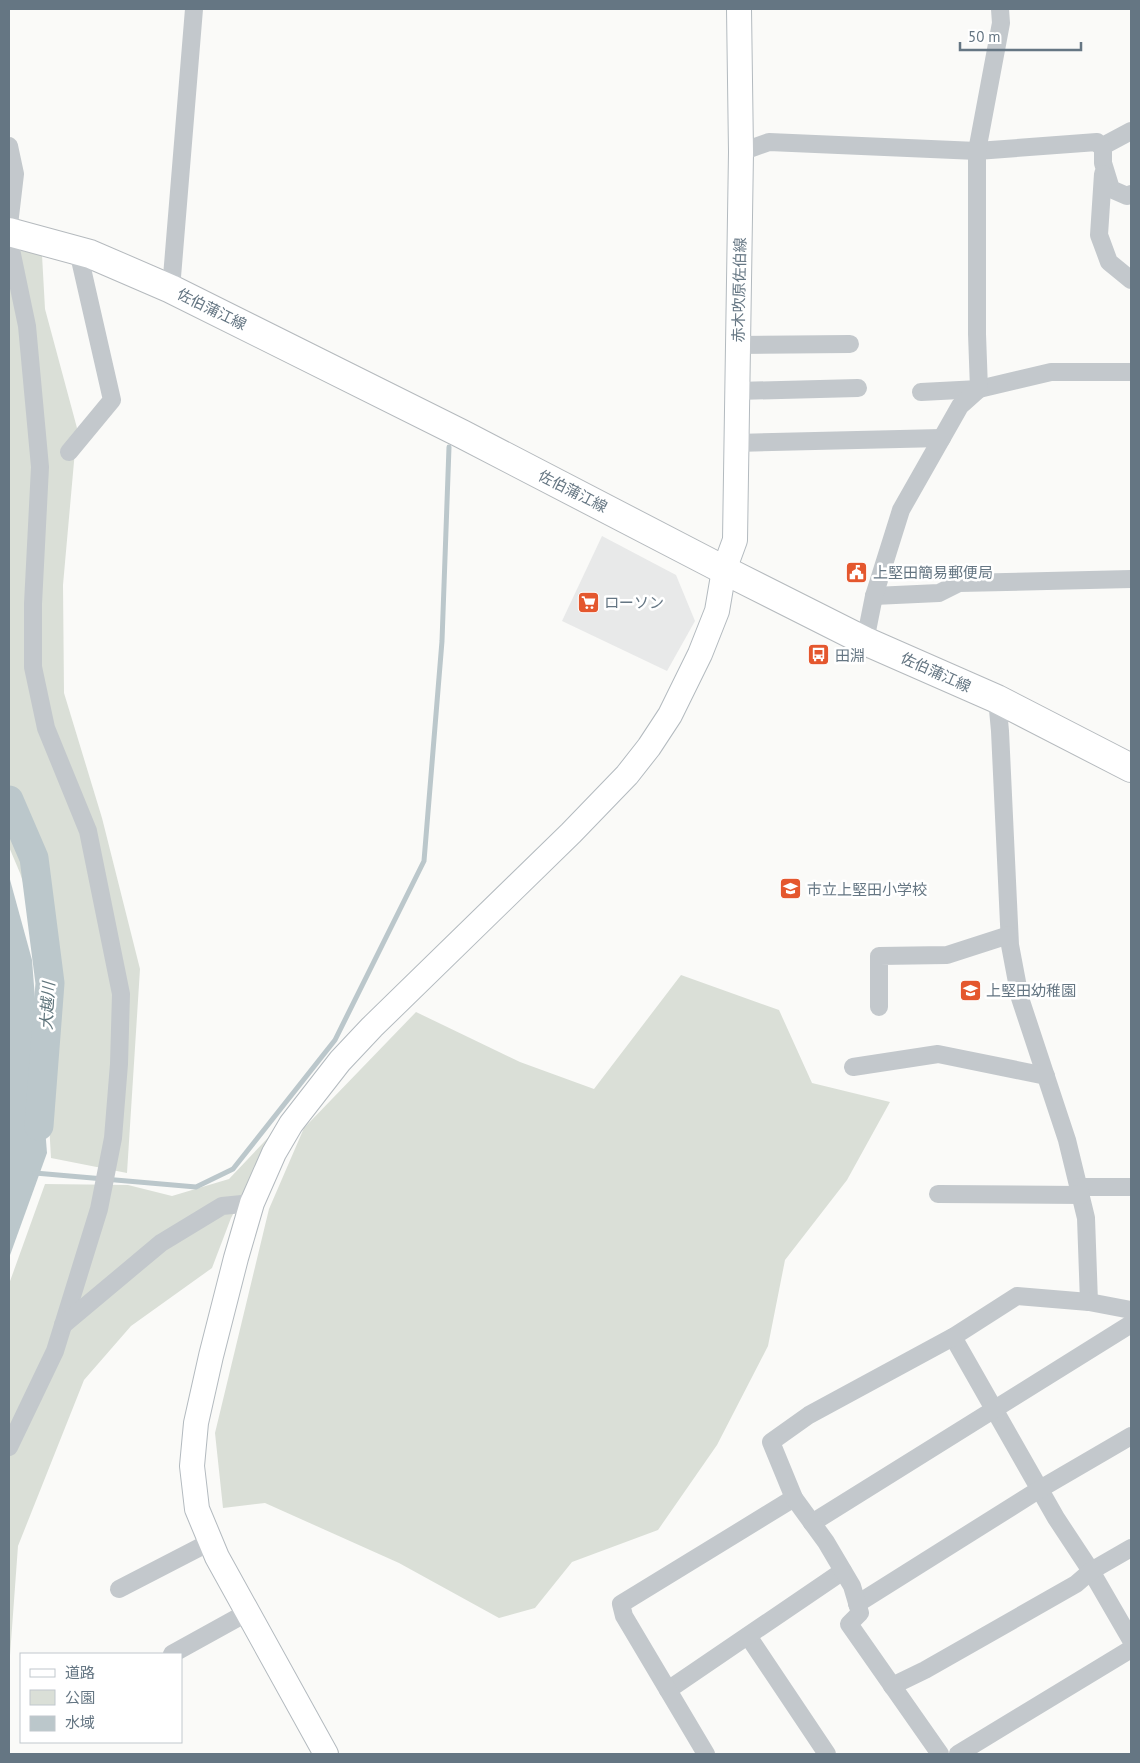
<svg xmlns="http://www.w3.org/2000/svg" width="1140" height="1763" viewBox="0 0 1140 1763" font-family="'PT Sans','Noto Sans JP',sans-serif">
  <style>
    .built { fill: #e8e9e9 }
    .green { fill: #dadfd7 }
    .water { fill: #bbc7cb }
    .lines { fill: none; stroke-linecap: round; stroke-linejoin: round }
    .stream { stroke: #bbc7cb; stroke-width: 5 }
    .river { stroke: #bbc7cb; stroke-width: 29 }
    .secondary-casing { stroke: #b3babf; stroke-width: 26 }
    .primary-casing { stroke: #b5babe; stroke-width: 30 }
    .street { stroke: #c3c8cc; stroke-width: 18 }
    .secondary { stroke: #fff; stroke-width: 24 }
    .primary { stroke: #fff; stroke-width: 28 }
    .labels { text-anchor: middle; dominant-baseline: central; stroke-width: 5; stroke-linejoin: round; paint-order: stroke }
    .street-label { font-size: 15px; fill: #657683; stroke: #fff }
    .poi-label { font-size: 15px; fill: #657683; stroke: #fff; text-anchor: start }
    .water-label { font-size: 16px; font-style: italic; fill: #60757c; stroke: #fff }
  </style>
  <rect width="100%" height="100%" fill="#fafaf8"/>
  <path class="built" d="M602,536L676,575L695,621L667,671L562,621Z"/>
  <g class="green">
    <path d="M9,248L42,255L45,309L77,428L63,585L64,693L102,818L140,969L127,1173L51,1158L49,1123L56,983L20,873L9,847Z"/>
    <path d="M681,975L779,1010L812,1083L890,1102L847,1180L785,1260L768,1346L717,1445L658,1530L572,1562L535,1608L499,1618L399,1563L265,1503L223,1508L215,1433L269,1209L304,1128L416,1012L520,1062L594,1089Z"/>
    <path d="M283,1122L231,1218L212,1268L131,1326L84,1380L18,1546L9,1669V1284L45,1184L128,1185L172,1196L229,1179Z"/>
  </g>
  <path class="water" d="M9,876L32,960L47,1153L9,1258Z"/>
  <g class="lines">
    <path class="stream" d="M35,1173L196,1187L233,1169L335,1040L424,861L442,641L449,447"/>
    <path class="river" d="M9,800L34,858L50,983L39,1126"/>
    <defs>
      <path id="secondary" d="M326,1754L217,1557L197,1509L192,1466L196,1423L211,1356L236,1258L252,1203L274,1153L291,1124L340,1061L372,1027L571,833L627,775L649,747L670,715L700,654L717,611L724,570L735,540L741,152L739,9"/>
      <path id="primary" d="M9,232L90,254L171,289L462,434L724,570L865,641L997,699L1131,768"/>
    </defs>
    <use href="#secondary" class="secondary-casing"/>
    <use href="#primary" class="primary-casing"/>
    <g class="street">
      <path d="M9,146L15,174L9,225"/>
      <path d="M1101,147L1131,131"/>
      <path d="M741,152L769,142L977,151L1097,142L1103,149V163L1111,189L1127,196L1131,194"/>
      <path d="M1103,174L1099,235L1109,262L1131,280"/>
      <path d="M9,240L27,326L40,467L33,604V667L46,728L88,831L121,994L119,1064L113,1138L99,1209L55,1351L9,1447"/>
      <path d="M171,289L194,9"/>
      <path d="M738,345L850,344"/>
      <path d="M737,391L858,388"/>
      <path d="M921,392L979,389L1051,372H1131"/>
      <path d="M736,443L942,438"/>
      <path d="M69,452L112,400L78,251"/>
      <path d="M874,596L939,593L959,583L1131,579"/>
      <path d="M865,641L874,596L901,510L960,406L979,389L977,334V151L1001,23L1000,9"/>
      <path d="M997,699L1000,731L1010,945L1020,998L1067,1140L1086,1218L1089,1302"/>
      <path d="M879,1007V956L947,955L1009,935"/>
      <path d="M853,1067L938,1054L1046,1076"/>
      <path d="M1079,1187H1131"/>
      <path d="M938,1194L1081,1195"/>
      <path d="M63,1325L161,1243L222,1206L252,1203"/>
      <path d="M953,1337L1056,1518L1091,1571L1131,1640"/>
      <path d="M812,1523L1131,1324"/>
      <path d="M119,1589L210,1542"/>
      <path d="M857,1604L1040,1489L1131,1436"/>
      <path d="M748,1636L827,1754"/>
      <path d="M172,1654L248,1612"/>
      <path d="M892,1686L925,1670L1076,1584L1091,1571L1131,1548"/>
      <path d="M668,1690L843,1571"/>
      <path d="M706,1754L624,1616L621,1604L794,1498"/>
      <path d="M940,1754L849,1624L860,1613L852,1586L826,1542L794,1498L771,1442L809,1415L953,1337L1017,1296L1089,1302L1131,1310"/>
      <path d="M958,1754L1131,1649"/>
    </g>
    <use href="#secondary" class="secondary"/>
    <use href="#primary" class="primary"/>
  </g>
  <defs>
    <symbol id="civic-square" viewBox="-11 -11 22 22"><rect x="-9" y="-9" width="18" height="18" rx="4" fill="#e4572e" stroke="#fff"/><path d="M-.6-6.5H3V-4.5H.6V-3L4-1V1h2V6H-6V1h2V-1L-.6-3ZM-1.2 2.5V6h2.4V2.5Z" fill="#fff"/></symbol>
    <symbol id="supermarket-square" viewBox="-11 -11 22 22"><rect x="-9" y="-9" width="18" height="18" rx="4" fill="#e4572e" stroke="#fff"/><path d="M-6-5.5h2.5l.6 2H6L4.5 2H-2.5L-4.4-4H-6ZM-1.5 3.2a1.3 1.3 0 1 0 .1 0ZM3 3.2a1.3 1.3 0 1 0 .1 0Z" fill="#fff"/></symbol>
    <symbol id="bus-square" viewBox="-11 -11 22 22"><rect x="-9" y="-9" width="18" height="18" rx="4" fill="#e4572e" stroke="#fff"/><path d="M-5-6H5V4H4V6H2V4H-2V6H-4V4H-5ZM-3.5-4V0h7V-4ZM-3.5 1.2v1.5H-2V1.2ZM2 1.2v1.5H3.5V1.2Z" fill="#fff"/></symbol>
    <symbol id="school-square" viewBox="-11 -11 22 22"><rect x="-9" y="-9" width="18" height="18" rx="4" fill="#e4572e" stroke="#fff"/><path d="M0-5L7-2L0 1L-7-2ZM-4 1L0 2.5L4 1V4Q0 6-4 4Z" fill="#fff"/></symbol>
  </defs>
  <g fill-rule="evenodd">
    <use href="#civic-square" x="844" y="560" width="25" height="25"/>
    <use href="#supermarket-square" x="576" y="590" width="25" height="25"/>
    <use href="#bus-square" x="806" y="642" width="25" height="25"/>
    <use href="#school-square" x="778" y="876" width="25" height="25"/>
    <use href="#school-square" x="958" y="978" width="25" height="25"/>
  </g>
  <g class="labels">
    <g class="street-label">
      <text transform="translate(739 290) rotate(-89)">赤木吹原佐伯線</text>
      <text transform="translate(212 309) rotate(26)">佐伯蒲江線</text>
      <text transform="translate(573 491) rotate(27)">佐伯蒲江線</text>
      <text transform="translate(936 672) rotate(24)">佐伯蒲江線</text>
    </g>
    <g class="poi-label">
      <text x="873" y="572">上堅田簡易郵便局</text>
      <text x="604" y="602">ローソン</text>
      <text x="835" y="655">田淵</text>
      <text x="807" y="889">市立上堅田小学校</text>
      <text x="986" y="990">上堅田幼稚園</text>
    </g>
    <g class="water-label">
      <text transform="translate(47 1006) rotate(-87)">大越川</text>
    </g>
  </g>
  <rect width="1140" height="1763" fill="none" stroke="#657683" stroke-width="20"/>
  <rect x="20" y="1653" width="162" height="90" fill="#ffffff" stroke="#c1c8cd"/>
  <rect x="30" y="1669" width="25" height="8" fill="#ffffff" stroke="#c1c8cd"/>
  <text x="65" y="1678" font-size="15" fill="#657683">道路</text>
  <rect x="30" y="1690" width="25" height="15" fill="#dadfd7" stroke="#c1c8cd"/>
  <text x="65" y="1703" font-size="15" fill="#657683">公園</text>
  <rect x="30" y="1716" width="25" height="15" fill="#bbc7cb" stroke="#c1c8cd"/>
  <text x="65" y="1728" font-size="15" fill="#657683">水域</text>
  <path d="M960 42v8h121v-8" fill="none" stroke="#657683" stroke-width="2.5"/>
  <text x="968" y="42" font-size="15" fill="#657683" stroke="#ffffff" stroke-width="4" paint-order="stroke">50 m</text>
</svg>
